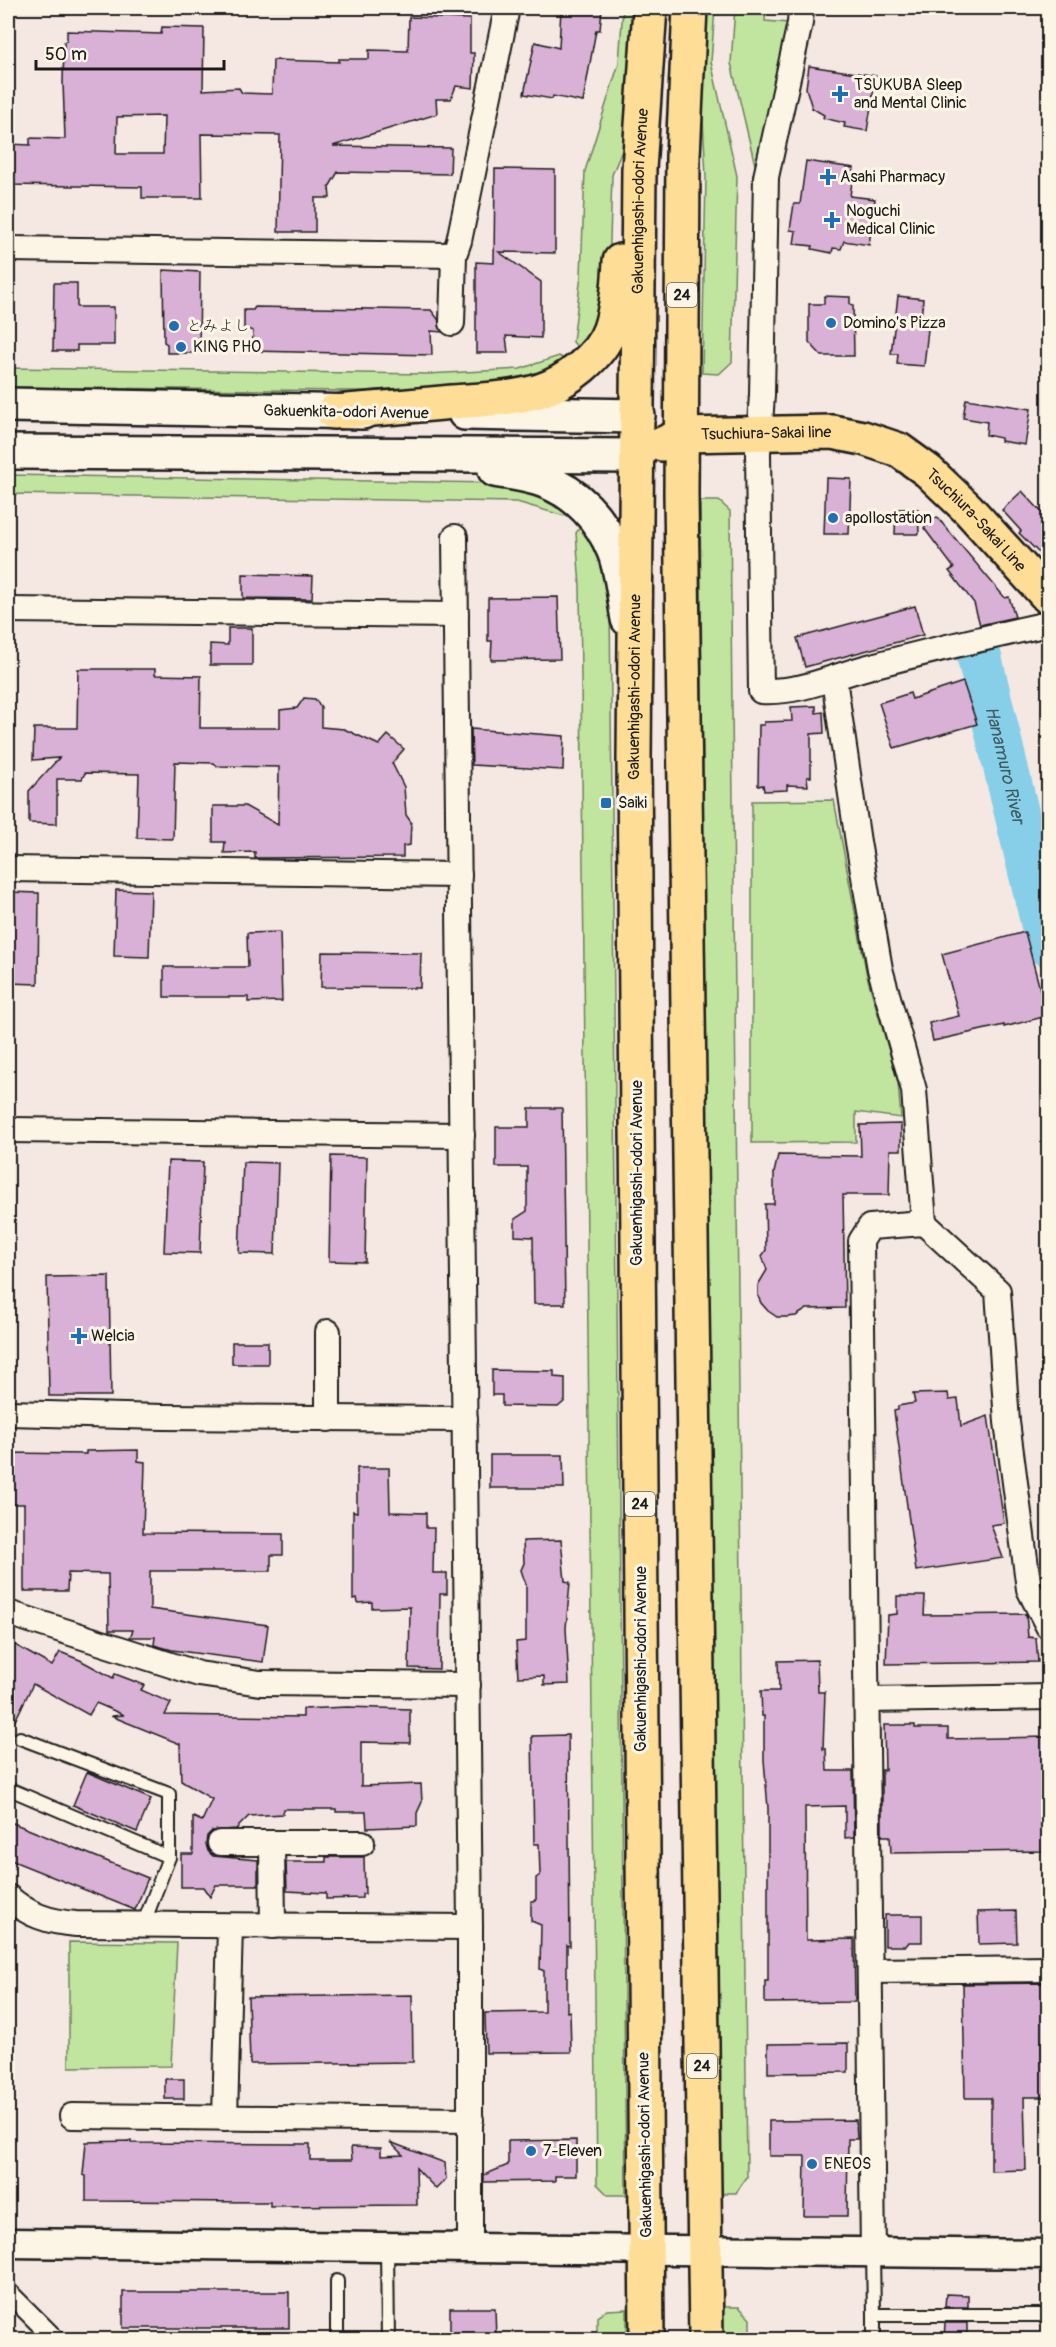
<svg xmlns="http://www.w3.org/2000/svg" width="1056" height="2347" viewBox="0 0 1056 2347" font-family="Pangolin,'Klee One',sans-serif">
  <style>
    .green { fill: #c1e59f; stroke: #6e805e; stroke-width: 1.5 }
    .lines { fill: none; stroke-linecap: round; stroke-linejoin: round }
    .river { stroke: #87cfe8; stroke-width: 45 }
    .building { fill: #d9b0d6; stroke: #1c1c1c; stroke-width: 1.5; fill-rule: evenodd }
    .service-casing { stroke: #1c1c1c; stroke-width: 16 }
    .pedestrian-casing { stroke: #1c1c1c; stroke-width: 22 }
    .minor-casing { stroke: #1c1c1c; stroke-width: 28 }
    .tertiary-casing { stroke: #1c1c1c; stroke-width: 33 }
    .secondary-casing { stroke: #1c1c1c; stroke-width: 38 }
    .primary-casing { stroke: #1c1c1c; stroke-width: 38 }
    .service { stroke: #fcf5e5; stroke-width: 12 }
    .pedestrian { stroke: #fcf5e5; stroke-width: 18 }
    .minor { stroke: #fcf5e5; stroke-width: 24 }
    .tertiary { stroke: #fcf5e5; stroke-width: 28 }
    .secondary { stroke: #fcf5e5; stroke-width: 33 }
    .primary { stroke: #fedd96; stroke-width: 33 }
    .poi-dot { fill: #1f6fb2; stroke: #fcf5e5; stroke-width: 2 }
    .labels { text-anchor: middle; dominant-baseline: central; stroke-width: 6; stroke-linejoin: round; paint-order: stroke }
    .shield { fill: #fcf5e5; stroke: #5f5d58; stroke-width: 1.5 }
    .shield-label { font-size: 15px; font-weight: bold; fill: #1c1c1c }
    .poi-label { font-size: 16px; fill: #1c1c1c; stroke: #fcf5e5; text-anchor: start }
    .street-label { font-size: 16px; fill: #1c1c1c; stroke: #fcf5e5 }
    .water-label { font-size: 18px; font-style: italic; fill: #415b63; stroke: #fcf5e5 }
  </style>
  <rect width="100%" height="100%" fill="#f5e7e2"/>
  <filter id="ink" filterUnits="userSpaceOnUse"><feTurbulence type="fractalNoise" baseFrequency=".0167" numOctaves="2"/><feDisplacementMap in="SourceGraphic" scale="12" xChannelSelector="R" yChannelSelector="G"/><feConvolveMatrix kernelMatrix="1 2 1 2 8 2 1 2 1" color-interpolation-filters="sRGB"/></filter>
  <g filter="url(#ink)">
    <g class="green">
      <path d="M623,8H634L623,148L612,175L609,273L599,322L580,350L573,342L581,275L585,171L619,63Z"/>
      <path d="M704,8H715L711,62L737,176L732,362L719,374L702,373L706,177L700,61Z"/>
      <path d="M735,8H766L765,21L789,23L756,169L731,63Z"/>
      <path d="M559,356L570,363L529,382L434,392L8,387V368L427,374L520,369Z"/>
      <path d="M8,475L496,483L515,485L571,508L564,516L517,502L8,494Z"/>
      <path d="M700,501H719L730,511L747,2177L736,2193H718Z"/>
      <path d="M584,522L601,547L610,606L626,2195H608L597,2184L580,586L576,533Z"/>
      <path d="M834,800L867,976L898,1082L901,1118L856,1112V1142L752,1143V801Z"/>
      <path d="M69,1942L177,1943L171,2066L69,2067Z"/>
      <path d="M720,2307H739L750,2318V2339H721Z"/>
      <path d="M627,2309V2339H597V2317L607,2310Z"/>
    </g>
    <g class="lines">
      <path class="river" id="s1" d="M979,656L1048,944"/>
    </g>
    <g class="building">
      <path d="M561,8H602L600,30H596L583,102L553,96L552,99L524,94L535,42L559,48Z"/>
      <path d="M409,17L470,19V53H474L473,88L456,86L451,99H436L437,114L333,146L451,148L450,174L338,172L329,187L330,198H315V232H278L280,135L201,134L202,198H142V187L8,185V144L30,145V138L65,139L63,82L64,42L67,40V31L161,34L162,27L204,28L203,90L239,88L242,93L272,94L273,60L339,62V59H369V50L408,51ZM164,116L163,154H116L117,117Z"/>
      <path d="M809,66L876,76L867,131L844,127L845,123L823,118L824,115L812,108L806,88Z"/>
      <path d="M806,161L854,168L850,196L875,199L869,245L844,241L841,249L833,248L832,253L812,249L813,246L794,244L796,231L790,230L794,204H800Z"/>
      <path d="M495,169L555,170V253L499,252L541,282V338L506,336L508,353H476V262L494,263Z"/>
      <path d="M163,270L200,272L199,353H167V344L164,342Z"/>
      <path d="M54,283H77V307H114V345H77V351H53Z"/>
      <path d="M824,296L850,297V304L853,305L854,356H822L809,342V304H824Z"/>
      <path d="M898,296L923,299L920,328L928,329L924,366L897,364L898,354H891Z"/>
      <path d="M255,307L431,310L438,319L442,332L431,331L432,355L252,351L253,331L244,328V310H253Z"/>
      <path d="M966,399L1031,409L1025,445L1001,441V438L986,435L987,422L963,418Z"/>
      <path d="M826,478L851,479L849,534H824Z"/>
      <path d="M1022,491L1048,519V562L1019,533L1021,531L1002,510Z"/>
      <path d="M896,509H918L919,534H895Z"/>
      <path d="M937,517L1005,598L1009,597L1015,617L980,625L974,603L949,571L954,568L924,528Z"/>
      <path d="M243,574L313,576L312,599L243,598Z"/>
      <path d="M558,597L560,659L491,660L492,641H488V598Z"/>
      <path d="M915,606L923,635L805,667L797,638Z"/>
      <path d="M228,628H252V665H210V644L228,645Z"/>
      <path d="M78,669H155V675L201,676L200,728H280V710L297,708L304,698L315,699L321,707V727L344,729L379,745L388,735L404,749L392,763L404,787L406,815L411,822L410,845L403,846V857L255,858V852L224,853L225,842H213V806H245L278,825L279,767L217,766L214,763L175,762L173,839L137,838L139,774L85,773L82,779H57V824L29,823V791L59,758L33,760L34,728H77Z"/>
      <path d="M963,682L977,724L894,748L879,703L910,693L912,699Z"/>
      <path d="M816,706V713L823,712L824,733L811,734V777H807L808,786L787,785V790L764,791L763,785L758,786L759,725H764V722L792,721L791,707Z"/>
      <path d="M471,729L564,736L563,770L472,765Z"/>
      <path d="M116,890L151,891L149,957L114,956Z"/>
      <path d="M8,892L39,893L38,984L8,983Z"/>
      <path d="M280,932L282,1001L248,1002V997H164V967H248L247,933Z"/>
      <path d="M1025,932L1047,1016L1004,1027V1025L933,1041L929,1023L959,1016L942,954Z"/>
      <path d="M322,952L421,953L420,988L321,987Z"/>
      <path d="M529,1108H562L565,1304H534L533,1237L515,1236V1219L527,1211V1167H496V1127H529Z"/>
      <path d="M901,1124V1150H890L889,1195H843L845,1308L807,1309L796,1316L787,1317H777L768,1311L761,1303L758,1296V1285L767,1270L762,1256L766,1250L765,1204H774V1173L778,1155L861,1156L860,1125Z"/>
      <path d="M331,1156L367,1157L365,1262L329,1261Z"/>
      <path d="M168,1161L203,1162L200,1253L164,1252Z"/>
      <path d="M243,1162L278,1163L275,1254L239,1253Z"/>
      <path d="M109,1276L111,1396H49L47,1277Z"/>
      <rect x="232" y="1342" width="36" height="22"/>
      <path d="M492,1370L554,1371V1377L565,1378V1401L558,1407L502,1406V1395H492Z"/>
      <path d="M948,1393L949,1400L958,1399L961,1426L988,1416L1004,1523L991,1525L1003,1558L916,1571L894,1411L898,1410V1406L915,1403L913,1394Z"/>
      <path d="M138,1450V1461L145,1462L143,1533L283,1534V1555H271V1571H150V1609L268,1625L263,1662L172,1650L154,1645L155,1637H130L133,1630H109L108,1574L68,1573L67,1591H24V1504H8V1453L86,1454V1451Z"/>
      <path d="M490,1455H563L564,1488H490Z"/>
      <path d="M357,1468H389L390,1512L426,1513V1528H434L433,1573H447V1594H440L439,1669L409,1668L410,1607L372,1608V1602L358,1603L357,1598L353,1599V1511L357,1512Z"/>
      <path d="M561,1540L565,1581L570,1582L566,1628L569,1684L544,1685V1676L518,1677L516,1642L526,1641V1585L521,1570L524,1563L523,1541Z"/>
      <path d="M897,1596H925L924,1615L1026,1614L1028,1637L1036,1638L1038,1662L886,1664L888,1615L897,1614Z"/>
      <path d="M8,1641L52,1666L60,1652L80,1660L113,1678L115,1674L144,1685L141,1690L171,1703L165,1715L303,1717V1709L347,1707L410,1709V1743L361,1742V1786L421,1784L422,1802L417,1813V1826L367,1828L366,1812H336V1809H283V1814L249,1816L236,1829L212,1831L207,1836L206,1844L208,1851L213,1856L258,1860V1885H216L210,1897L203,1887H181V1854H193V1817L202,1821L212,1799L181,1781L180,1744L111,1716L124,1715L96,1703L89,1715L33,1684L8,1735Z"/>
      <path d="M817,1660L818,1692H825L823,1749H826L827,1771H853L854,1837L845,1838V1806L805,1807L806,1940L854,1939L855,2002L765,2003V1981H768V1808L764,1760V1716H762L761,1691H779L778,1661Z"/>
      <path d="M884,1725H915V1728H948V1739L1048,1737V1851L891,1853L890,1836H882V1770H885Z"/>
      <path d="M568,1735L570,1946L567,1945V2012L570,2011L571,2052L486,2053L485,2013L544,2012V1971L540,1969L541,1925L531,1921V1901H536V1878L540,1875L539,1844H534L532,1736Z"/>
      <path d="M87,1772L151,1799L137,1832L73,1805Z"/>
      <path d="M8,1821L148,1878L135,1910L8,1859Z"/>
      <path d="M326,1857H364L365,1894H362V1898L326,1899V1893L287,1891L286,1862H326Z"/>
      <path d="M1016,1911L1017,1943L979,1944L978,1912Z"/>
      <path d="M885,1915H922V1942H909L906,1946H885Z"/>
      <path d="M1046,1983L1048,2097H1024L1026,2170L991,2171V2098H965L963,1984Z"/>
      <path d="M412,1995L413,2062L250,2064L248,1997Z"/>
      <path d="M848,2043V2072L768,2073V2044Z"/>
      <rect x="165" y="2079" width="19" height="20"/>
      <path d="M856,2120L857,2139H848L847,2216H804L805,2156H769V2121Z"/>
      <path d="M576,2140V2176H555V2181L484,2182V2175L508,2165V2141Z"/>
      <path d="M131,2141V2143L310,2144V2160H352L351,2147L381,2148V2156L403,2155L390,2142L445,2163L446,2179L436,2189L416,2168L417,2205L270,2206V2202L86,2201V2176L83,2175L86,2142Z"/>
      <rect x="123" y="2292" width="166" height="36"/>
      <path d="M946,2294L968,2295V2307H945Z"/>
      <path d="M450,2308H495L496,2340H450Z"/>
      <path d="M945,2323H967V2340H944Z"/>
    </g>
    <g class="lines">
      <defs>
        <g id="service">
          <path d="M20,1738L169,1794V1857"/>
          <path d="M8,1791H14L169,1857L143,1925"/>
          <path d="M387,2246L388,2340"/>
          <path d="M873,2253L874,2315H1048"/>
          <path d="M337,2281V2340"/>
          <path d="M874,2315V2340"/>
        </g>
        <path id="pedestrian" d="M8,2292L56,2340"/>
        <g id="minor">
          <path d="M801,8L800,23L766,177L762,395L758,453L761,691C802,693 830,677 868,667C928,651 988,637 1048,624"/>
          <path d="M8,249L454,255"/>
          <path d="M452,323L454,255L459,241L507,8"/>
          <path d="M455,537L470,1927V2247"/>
          <path d="M8,610L456,615"/>
          <path d="M834,679L858,842L880,969L914,1090L924,1223L998,1291L1007,1422L1029,1589L1048,1626"/>
          <path d="M8,869L459,875"/>
          <path d="M8,1130L462,1135"/>
          <path d="M8,1413L163,1417L465,1419"/>
          <path d="M328,1419V1332"/>
          <path d="M8,1613L199,1674L260,1683L468,1685"/>
          <path d="M867,1700L1048,1697"/>
          <path d="M220,1843H362"/>
          <path d="M272,1843L273,1926"/>
          <path d="M8,1897C28,1915 49,1922 76,1924L470,1927"/>
          <path d="M870,1971L1048,1969"/>
          <path d="M72,2116L471,2120"/>
          <path d="M225,2118L230,1926"/>
          <path d="M873,2253L861,1241L870,1227L924,1223"/>
        </g>
        <path id="tertiary" d="M8,2243L1048,2254"/>
        <g id="secondary">
          <path d="M8,405L363,412"/>
          <path d="M465,413L638,416"/>
          <path d="M8,452L638,456"/>
          <path d="M495,470C511,473 530,475 545,481C577,493 601,519 614,551C622,571 624,597 628,619"/>
        </g>
        <g id="primary">
          <path d="M690,8L683,156L681,494L706,2340"/>
          <path d="M333,412C372,409 412,406 452,402C481,400 511,399 539,391C566,383 601,356 610,329C617,308 619,283 620,261"/>
          <path id="s2" d="M662,444L682,435L832,432L863,438L899,450L928,471L968,509L1048,597"/>
          <path id="s3" d="M647,2340L634,759L639,169L650,8"/>
        </g>
      </defs>
      <use href="#service" class="service-casing"/>
      <use href="#pedestrian" class="pedestrian-casing"/>
      <use href="#minor" class="minor-casing"/>
      <use href="#tertiary" class="tertiary-casing"/>
      <use href="#secondary" class="secondary-casing"/>
      <use href="#primary" class="primary-casing"/>
      <use href="#service" class="service"/>
      <use href="#pedestrian" class="pedestrian"/>
      <use href="#minor" class="minor"/>
      <use href="#tertiary" class="tertiary"/>
      <use href="#secondary" class="secondary"/>
      <use href="#primary" class="primary"/>
    </g>
  </g>
  <g class="poi-dot">
    <path d="M837 85h6v6h6v6h-6v6h-6v-6h-6v-6h6z"/>
    <path d="M825 168h6v6h6v6h-6v6h-6v-6h-6v-6h6z"/>
    <path d="M829 211h6v6h6v6h-6v6h-6v-6h-6v-6h6z"/>
    <circle cx="831" cy="323" r="6"/>
    <circle cx="174" cy="326" r="6"/>
    <circle cx="181" cy="347" r="6"/>
    <circle cx="833" cy="518" r="6"/>
    <rect x="600" y="797" width="12" height="12" rx="3"/>
    <path d="M76 1327h6v6h6v6h-6v6h-6v-6h-6v-6h6z"/>
    <circle cx="531" cy="2151" r="6"/>
    <circle cx="812" cy="2164" r="6"/>
  </g>
  <g class="labels">
    <g class="shield">
      <rect x="667" y="283" width="30" height="24" rx="4.5"/>
      <rect x="625" y="1492" width="30" height="24" rx="4.5"/>
      <rect x="687" y="2054" width="30" height="24" rx="4.5"/>
    </g>
    <g class="shield-label">
      <text x="682" y="295">24</text>
      <text x="640" y="1504">24</text>
      <text x="702" y="2066">24</text>
    </g>
    <g class="poi-label">
      <text x="854" y="85">TSUKUBA Sleep<tspan x="854" dy="18">and Mental Clinic</tspan></text>
      <text x="840" y="177">Asahi Pharmacy</text>
      <text x="846" y="211">Noguchi<tspan x="846" dy="18">Medical Clinic</tspan></text>
      <text x="843" y="323">Domino's Pizza</text>
      <text x="186" y="326">とみよし</text>
      <text x="193" y="347">KING PHO</text>
      <text x="845" y="518">apollostation</text>
      <text x="618" y="803">Saiki</text>
      <text x="91" y="1336">Welcia</text>
      <text x="543" y="2151">7-Eleven</text>
      <text x="824" y="2164">ENEOS</text>
    </g>
    <g class="street-label">
      <text stroke="none"><textPath href="#s3" startOffset="2139">Gakuenhigashi-odori Avenue</textPath></text>
      <text transform="translate(346 412) rotate(1)">Gakuenkita-odori Avenue</text>
      <text stroke="none"><textPath href="#s2" startOffset="106">Tsuchiura-Sakai line</textPath></text>
      <text stroke="none"><textPath href="#s2" startOffset="346">Tsuchiura-Sakai Line</textPath></text>
      <text stroke="none"><textPath href="#s3" startOffset="1653">Gakuenhigashi-odori Avenue</textPath></text>
      <text transform="translate(637 1173) rotate(-90)">Gakuenhigashi-odori Avenue</text>
      <text transform="translate(641 1659) rotate(-90)">Gakuenhigashi-odori Avenue</text>
      <text transform="translate(645 2145) rotate(-91)">Gakuenhigashi-odori Avenue</text>
    </g>
    <g class="water-label">
      <text stroke="none"><textPath href="#s1" startOffset="112">Hanamuro River</textPath></text>
    </g>
  </g>
  <rect width="1056" height="2347" fill="none" stroke="#fcf5e5" stroke-width="30"/>
  <rect x="15" y="15" width="1026" height="2317" fill="none" stroke="#1c1c1c" stroke-width="2" filter="url(#ink)"/>
  <path d="M36 60v9h188v-9" fill="none" stroke="#1c1c1c" stroke-width="3"/>
  <text x="45" y="60" font-size="18" fill="#1c1c1c" stroke="#fcf5e5" stroke-width="4.5" paint-order="stroke">50 m</text>
</svg>
